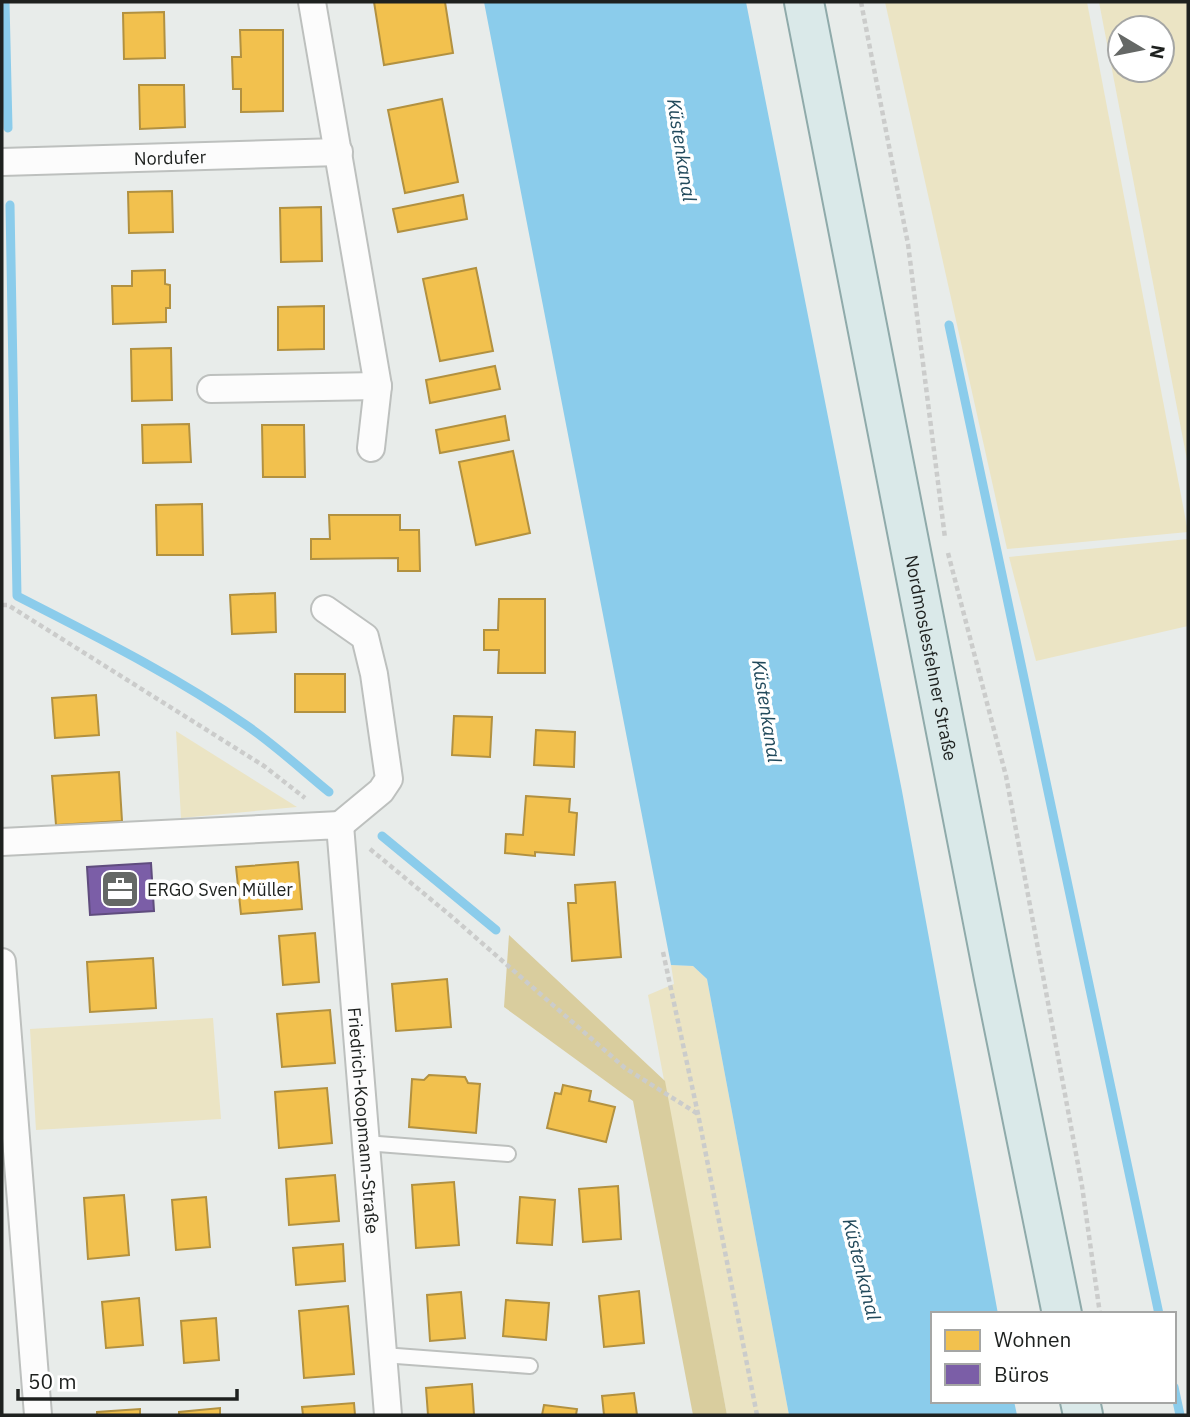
<svg xmlns="http://www.w3.org/2000/svg" width="1190" height="1417" viewBox="0 0 1190 1417" font-family="'IBM Plex Sans',sans-serif">
  <style>
    .green { fill: #ebe4c4; fill-rule: evenodd }
    .forest { fill: #d9cd9e }
    .water { fill: #8bcceb }
    .homes { fill: #f2c14e; stroke: #b29140; stroke-width: 2 }
    .offices { fill: #7b5ea7; stroke: #5f4c7e; stroke-width: 2 }
    .lines { fill: none; stroke-linecap: round; stroke-linejoin: round }
    .stream { stroke: #8bcceb; stroke-width: 9 }
    .service-casing { stroke: #bdc0be; stroke-width: 18 }
    .minor-casing { stroke: #bdc0be; stroke-width: 30 }
    .primary-casing { stroke: #8faaaa; stroke-width: 42 }
    .path { stroke: #cbcccb; stroke-width: 4.5; stroke-dasharray: 5 3.5; stroke-linecap: butt }
    .service { stroke: #fcfcfc; stroke-width: 14 }
    .minor { stroke: #fcfcfc; stroke-width: 26 }
    .primary { stroke: #dae9e9; stroke-width: 38 }
    .labels { text-anchor: middle; dominant-baseline: central; stroke-width: 7; stroke-linejoin: round; paint-order: stroke }
    .street-label { font-size: 18px; fill: #1e211f; stroke: #fff }
    .poi-label { font-size: 18px; fill: #1e211f; stroke: #fff; text-anchor: start }
    .water-label { font-size: 19px; font-style: italic; fill: #224a5c; stroke: #fff }
  </style>
  <rect width="100%" height="100%" fill="#e8ecea"/>
  <g class="green">
    <path d="M885,2H1087L1188,532L1007,549Z"/>
    <path d="M1099,2H1188V465ZM1120,28H1162V70H1120Z"/>
    <path d="M1188,539V626L1036,661L1009,557Z"/>
    <path d="M176,731L297,807L181,818Z"/>
    <path d="M671,965L693,966L707,979L789,1415H727L648,995L674,984Z"/>
    <path d="M213,1018L221,1119L36,1130L30,1029Z"/>
  </g>
  <path class="forest" d="M509,935L665,1081L727,1415H693L633,1101L504,1007Z"/>
  <path class="water" d="M484,2H746L902,791L998,1314H933V1401H1014L1017,1415H789L707,979L693,966L671,965Z"/>
  <g class="homes">
    <path d="M374,2H445L453,53L384,65Z"/>
    <path d="M164,12L165,58L124,59L123,13Z"/>
    <path d="M240,30H283V111L241,112V89H233L232,57H241Z"/>
    <path d="M139,85H184L185,127L140,129Z"/>
    <path d="M442,99L458,182L405,193L388,110Z"/>
    <path d="M172,191L173,232L129,233L128,192Z"/>
    <path d="M463,195L467,219L398,232L393,209Z"/>
    <path d="M321,207L322,261L281,262L280,208Z"/>
    <path d="M476,268L493,351L440,361L423,279Z"/>
    <path d="M165,270V284L170,285V308H166V322L113,324L112,286H132V271Z"/>
    <path d="M324,306V349L278,350V307Z"/>
    <path d="M171,348L172,400L132,401L131,349Z"/>
    <path d="M495,366L500,389L430,403L426,380Z"/>
    <path d="M505,416L509,440L440,453L436,430Z"/>
    <path d="M189,424L191,462L143,463L142,425Z"/>
    <path d="M262,425H304L305,477H263Z"/>
    <path d="M513,451L530,533L476,545L459,462Z"/>
    <path d="M202,504L203,555H157L156,505Z"/>
    <path d="M329,515H400V530H419L420,571H398V558L311,559V539H330Z"/>
    <path d="M275,593L276,632L232,634L230,595Z"/>
    <path d="M499,599H545V673H498L499,650H484V630H498Z"/>
    <rect x="295" y="674" width="50" height="38"/>
    <path d="M96,695L99,735L55,738L52,698Z"/>
    <path d="M454,716L492,717L490,757L452,755Z"/>
    <path d="M536,730L575,732L574,767L534,765Z"/>
    <path d="M119,772L122,821L56,825L52,776Z"/>
    <path d="M526,796L570,799L569,812L577,813L574,855L535,852V856L505,853L506,834L523,835Z"/>
    <path d="M298,862L302,909L241,914L236,867Z"/>
    <path d="M615,882L621,957L572,961L568,903H576L575,885Z"/>
    <path d="M315,933L319,982L283,985L279,936Z"/>
    <path d="M153,958L156,1008L90,1012L87,962Z"/>
    <path d="M447,979L451,1027L396,1031L392,984Z"/>
    <path d="M330,1010L335,1063L282,1067L277,1014Z"/>
    <path d="M429,1075L465,1077L468,1083L480,1084L476,1133L409,1127L412,1079L424,1080Z"/>
    <path d="M563,1085L591,1091L589,1101L615,1107L606,1142L547,1128L555,1093L561,1094Z"/>
    <path d="M327,1088L332,1143L279,1148L275,1092Z"/>
    <path d="M335,1175L339,1221L289,1225L286,1179Z"/>
    <path d="M454,1182L459,1245L416,1248L412,1185Z"/>
    <path d="M618,1186L621,1239L583,1242L579,1189Z"/>
    <path d="M124,1195L129,1255L88,1259L84,1198Z"/>
    <path d="M206,1197L210,1247L176,1250L172,1200Z"/>
    <path d="M520,1197L555,1200L552,1245L517,1243Z"/>
    <path d="M343,1244L345,1281L296,1285L293,1248Z"/>
    <path d="M639,1291L644,1343L604,1347L599,1296Z"/>
    <path d="M461,1292L465,1338L430,1341L427,1295Z"/>
    <path d="M139,1298L143,1345L106,1348L102,1302Z"/>
    <path d="M506,1300L549,1303L546,1340L503,1336Z"/>
    <path d="M348,1306L354,1374L304,1378L299,1311Z"/>
    <path d="M216,1318L219,1360L184,1363L181,1321Z"/>
    <path d="M472,1384L474,1415H428L426,1388Z"/>
    <path d="M634,1393L637,1415H604L602,1396Z"/>
    <path d="M354,1403L355,1415H303L302,1407Z"/>
    <path d="M544,1405L577,1409L576,1415H542Z"/>
    <path d="M220,1408V1415H179V1412Z"/>
    <path d="M140,1409V1415H97V1412Z"/>
  </g>
  <path class="offices" d="M151,863L154,911L90,915L87,867Z"/>
  <g class="lines">
    <g class="stream">
      <path d="M5,2L8,128"/>
      <path d="M10,205L17,596C95,636 174,675 246,725C275,745 302,770 329,792"/>
      <path d="M949,325L1159,1314"/>
      <path d="M382,836L496,930"/>
      <path d="M1174,1387L1180,1415"/>
    </g>
    <defs>
      <g id="service">
        <path d="M365,1143L508,1154"/>
        <path d="M383,1355L530,1366"/>
      </g>
      <g id="minor">
        <path d="M312,2L378,386L371,448"/>
        <path id="s1" d="M2,162L339,152"/>
        <path d="M211,389L378,386"/>
        <path d="M325,609L365,637L374,674L389,779L381,791L340,825"/>
        <path id="s2" d="M2,842L340,825L388,1415"/>
        <path d="M2,962L38,1415"/>
      </g>
      <g id="primary">
        <path id="s3" d="M804,2L994,978L1062,1314"/>
        <path d="M1080,1401L1083,1415"/>
      </g>
    </defs>
    <use href="#service" class="service-casing"/>
    <use href="#minor" class="minor-casing"/>
    <use href="#primary" class="primary-casing"/>
    <g class="path">
      <path d="M861,2L908,244L945,538"/>
      <path d="M948,553L1006,776L1082,1186L1100,1314"/>
      <path d="M2,605H8L264,766L305,798"/>
      <path d="M370,849L451,916L625,1068L698,1114"/>
      <path d="M663,952L698,1114L757,1415"/>
    </g>
    <use href="#service" class="service"/>
    <use href="#minor" class="minor"/>
    <use href="#primary" class="primary"/>
  </g>
  <defs>
    <symbol id="office-square" viewBox="-11 -11 22 22"><rect x="-9" y="-9" width="18" height="18" rx="4" fill="#656866" stroke="#fff"/><path d="M-6-3h4V-5.5h4V-3h4V5H-6ZM-1-4.5V-3h2v-1.5ZM-6 0V1H6V0Z" fill="#fff"/></symbol>
  </defs>
  <g fill-rule="evenodd">
    <use href="#office-square" x="98" y="867" width="44" height="44"/>
  </g>
  <g class="labels">
    <g class="street-label">
      <text stroke="none"><textPath href="#s1" startOffset="168">Nordufer</textPath></text>
      <text stroke="none"><textPath href="#s3" startOffset="668">Nordmoslesfehner Straße</textPath></text>
      <text stroke="none"><textPath href="#s2" startOffset="635">Friedrich-Koopmann-Straße</textPath></text>
    </g>
    <g class="poi-label">
      <text x="147" y="889">ERGO Sven Müller</text>
    </g>
    <g class="water-label">
      <text transform="translate(682 150) rotate(81)">Küstenkanal</text>
      <text transform="translate(767 711) rotate(81)">Küstenkanal</text>
      <text transform="translate(862 1269) rotate(76)">Küstenkanal</text>
    </g>
  </g>
  <rect width="1190" height="1417" fill="none" stroke="#1e211f" stroke-width="7"/>
  <rect x="931" y="1312" width="245" height="91" fill="#ffffff" stroke="#a5a6a5" stroke-width="2"/>
  <rect x="945" y="1330" width="35" height="21" fill="#f2c14e" stroke="#a5a6a5" stroke-width="2"/>
  <text x="994" y="1347" font-size="21" fill="#1e211f">Wohnen</text>
  <rect x="945" y="1364" width="35" height="21" fill="#7b5ea7" stroke="#a5a6a5" stroke-width="2"/>
  <text x="994" y="1382" font-size="21" fill="#1e211f">Büros</text>
  <g transform="translate(1141 49) rotate(100)"><circle r="33" fill="#ffffff" stroke="#a5a6a5" stroke-width="2"/>
  <path d="M0-5L12 26L0 18L-12 26Z" fill="#656866"/>
  <text y="-10" font-size="19" font-weight="bold" text-anchor="middle" fill="#1e211f">N</text>
  </g>
  <path d="M18 1389v10h219v-10" fill="none" stroke="#1e211f" stroke-width="3.5"/>
  <text x="28" y="1389" font-size="21" fill="#1e211f" stroke="#ffffff" stroke-width="5" paint-order="stroke">50 m</text>
</svg>
